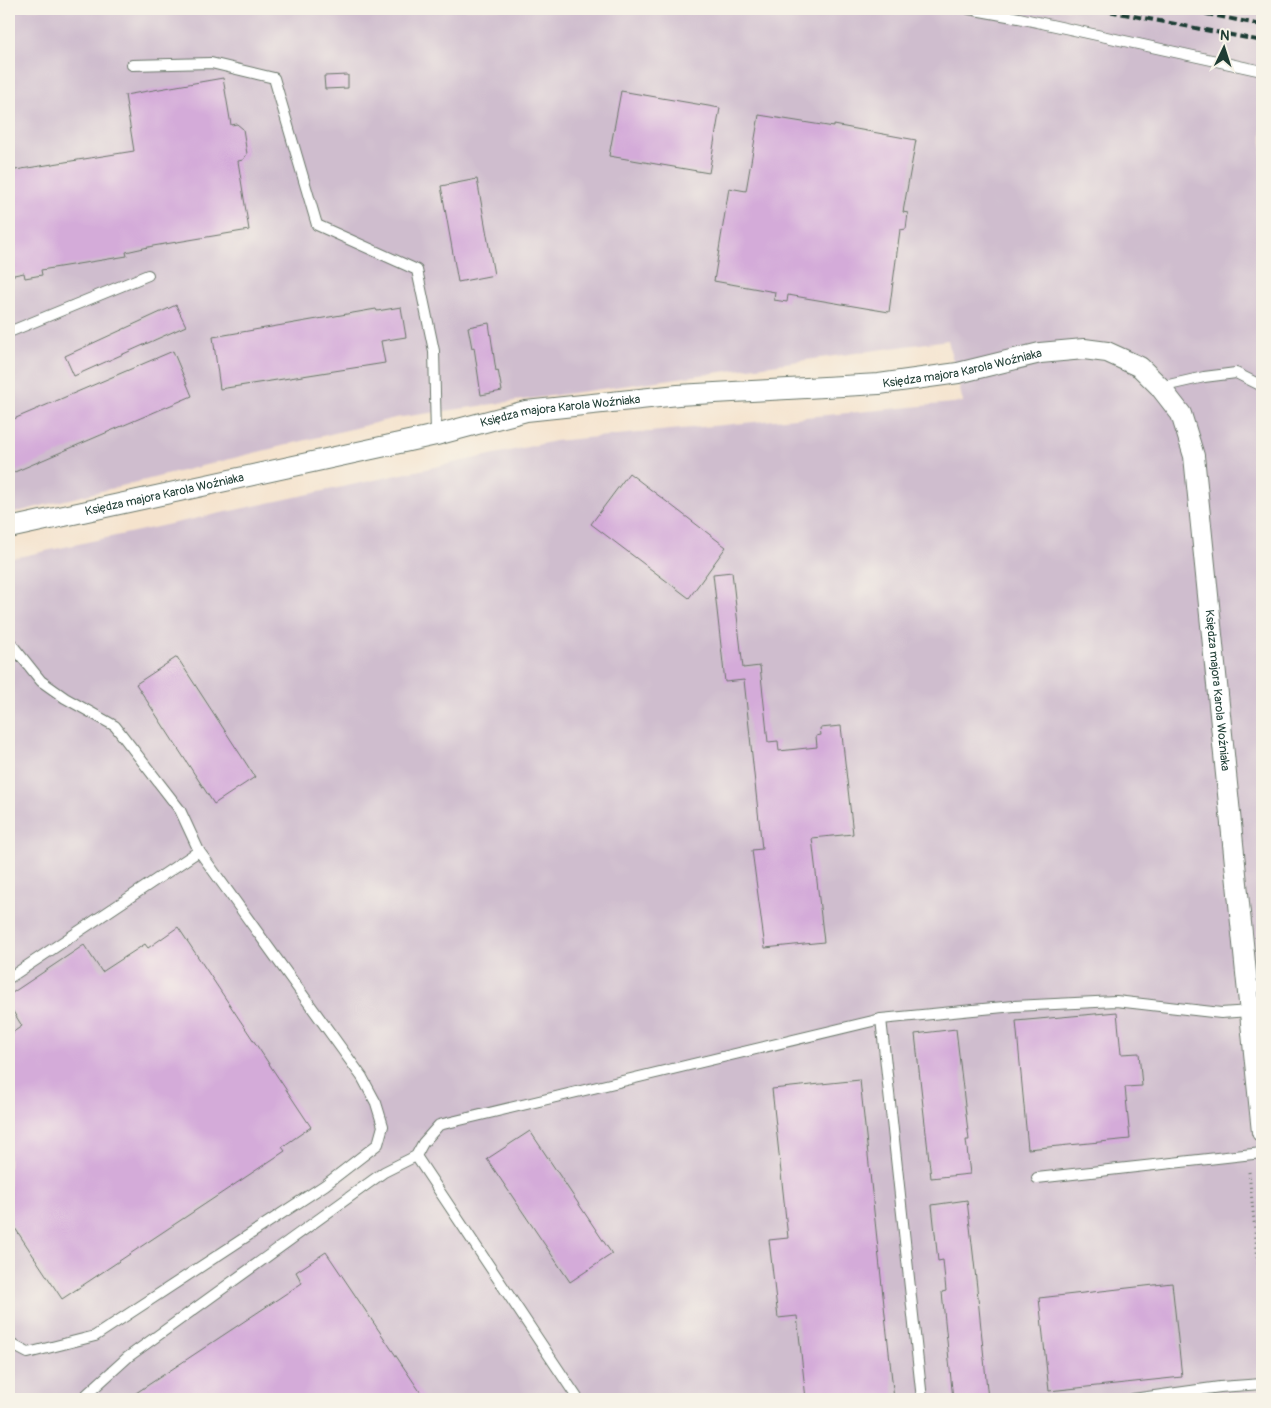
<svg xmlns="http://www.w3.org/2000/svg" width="1271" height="1408" viewBox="0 0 1271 1408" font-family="Pangolin,sans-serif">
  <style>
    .industrial { fill: #cfbdce }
    .building { fill: #d4abd9 }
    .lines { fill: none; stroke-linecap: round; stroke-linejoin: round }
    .service-casing { stroke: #6a776a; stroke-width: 12 }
    .minor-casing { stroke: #6a776a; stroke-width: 22 }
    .path { stroke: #6a776a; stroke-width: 3; stroke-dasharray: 1 4; stroke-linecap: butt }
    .service { stroke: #fff; stroke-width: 10 }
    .minor { stroke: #fff; stroke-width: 20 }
    .rail { stroke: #1f3d34; stroke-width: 4; stroke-dasharray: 8 4; stroke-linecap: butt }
    .labels { text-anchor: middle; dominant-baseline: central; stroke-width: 4; stroke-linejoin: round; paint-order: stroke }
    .street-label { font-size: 12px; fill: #1f3d34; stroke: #f7f3e8 }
  </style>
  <rect width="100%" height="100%" fill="#f7f3e8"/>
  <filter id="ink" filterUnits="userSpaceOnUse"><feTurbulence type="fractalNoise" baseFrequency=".02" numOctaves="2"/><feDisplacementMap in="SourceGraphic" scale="10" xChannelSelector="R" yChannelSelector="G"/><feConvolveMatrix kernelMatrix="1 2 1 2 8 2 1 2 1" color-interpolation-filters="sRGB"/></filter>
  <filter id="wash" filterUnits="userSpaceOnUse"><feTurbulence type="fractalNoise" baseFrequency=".0096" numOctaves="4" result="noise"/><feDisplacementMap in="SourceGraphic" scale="20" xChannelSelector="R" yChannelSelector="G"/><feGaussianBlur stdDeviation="1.12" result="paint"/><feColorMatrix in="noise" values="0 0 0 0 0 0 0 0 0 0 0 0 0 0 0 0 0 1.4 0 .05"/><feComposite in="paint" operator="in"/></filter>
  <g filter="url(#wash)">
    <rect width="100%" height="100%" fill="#f5e3cd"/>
    <path class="industrial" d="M9,9H1262V1399H9V559L555,441L963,402L948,340L395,418L9,514Z"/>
    <g id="blocks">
      <g class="building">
        <path d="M348,75V88L325,89L324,76Z"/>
        <path d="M223,78L231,125L237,124L243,129L247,154L243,160L238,161L249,230L153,246L126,252L127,256L41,270L42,275L25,278L24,273L9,276V171L134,151L125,95Z"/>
        <path d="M621,91L720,108L709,173L609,156Z"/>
        <path d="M759,115L834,127V125L916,140L903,212L908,213L906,229L900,230L889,312L788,295L787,302L774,300L775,292L714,281L729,188L746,191Z"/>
        <path d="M477,179L494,275L458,282L441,186Z"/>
        <path d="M176,305L186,326L74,376L65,356Z"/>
        <path d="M401,307L406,337L381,341L385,363L220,389L213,337L376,309L377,311Z"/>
        <path d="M489,323L496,371L498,370L502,391L481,395L474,347L472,348L468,327Z"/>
        <path d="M173,351L192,396L10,474L9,421Z"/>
        <path d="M629,473L726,547L689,598L591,524Z"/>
        <path d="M732,572L743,668L760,666L768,742L778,741L779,751L817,747L816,736L821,735L820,728L841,726L853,834L812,838L824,942L765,948L752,850L762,849L744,680L725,682L713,574Z"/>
        <path d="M177,657L255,777L214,804L136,684Z"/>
        <path d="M178,927L311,1127L282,1147L285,1151L62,1299L9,1219V1035L22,1026L9,1005V995L84,945L102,972L145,944L148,948Z"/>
        <path d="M1117,1012L1121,1054L1139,1053L1142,1086L1125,1087L1130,1139L1028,1149L1016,1021Z"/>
        <path d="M956,1029L969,1140H966L970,1174L931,1178L915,1034Z"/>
        <path d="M860,1080L894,1399H806L797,1316L778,1318L769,1240L788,1238L772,1089Z"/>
        <path d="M530,1131L612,1254L570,1282L487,1159Z"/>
        <path d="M967,1200L977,1288L988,1399H953L942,1292L946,1291L943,1260L938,1261L932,1205Z"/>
        <path d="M326,1252L425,1399H132L130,1397L302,1283L296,1272Z"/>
        <path d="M1172,1283L1182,1377L1049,1391L1039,1298Z"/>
      </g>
    </g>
  </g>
  <g filter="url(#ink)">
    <use href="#blocks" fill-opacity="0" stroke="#6a776a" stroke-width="1"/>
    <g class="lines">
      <defs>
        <g id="service">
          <path d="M969,9L1019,18L1262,71"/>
          <path d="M132,65L211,63L274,78L317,225L417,270L434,351L436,435"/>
          <path d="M9,332L148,275"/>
          <path d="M1160,387L1204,377L1236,373L1262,386"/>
          <path d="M9,641L41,681L65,698L115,726L180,810L199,851L362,1077L376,1103L383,1126L378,1144L325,1185L95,1336L28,1353L9,1343"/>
          <path d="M9,978L199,851"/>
          <path d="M1248,988L1262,986"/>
          <path d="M881,1019L922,1399"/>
          <path d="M416,1156L578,1399"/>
          <path d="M1037,1178L1262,1153"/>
          <path d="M83,1399L85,1396L128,1357L384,1172L416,1156L423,1143L439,1125L881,1019L1014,1006L1116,1001L1221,1013L1250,1011"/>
          <path d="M1133,1399L1220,1387L1262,1384"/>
        </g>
        <g id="minor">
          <path id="s1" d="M9,528L436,435L526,411L678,395L879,384L958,373L1040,353L1084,349L1107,352L1140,367L1160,387L1181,414L1194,456L1262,1132"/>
        </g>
      </defs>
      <use href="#service" class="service-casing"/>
      <use href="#minor" class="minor-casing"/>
      <path class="path" d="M1249,1172L1262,1299"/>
      <use href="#service" class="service"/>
      <use href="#minor" class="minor"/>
      <g class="rail">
        <path d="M1098,9L1262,41"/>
        <path d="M1182,9L1262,25"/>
      </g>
    </g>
  </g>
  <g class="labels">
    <g class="street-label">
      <text stroke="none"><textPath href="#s1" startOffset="969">Księdza majora Karola Woźniaka</textPath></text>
      <text stroke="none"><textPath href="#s1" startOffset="564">Księdza majora Karola Woźniaka</textPath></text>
      <text stroke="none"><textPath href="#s1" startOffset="159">Księdza majora Karola Woźniaka</textPath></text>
      <text stroke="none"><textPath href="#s1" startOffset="1494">Księdza majora Karola Woźniaka</textPath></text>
    </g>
  </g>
  <rect width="1271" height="1408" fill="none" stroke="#f7f3e8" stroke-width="30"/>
  <g transform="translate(1224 48) rotate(4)" stroke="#f7f3e8" stroke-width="4" paint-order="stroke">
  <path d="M0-4L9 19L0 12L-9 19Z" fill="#1f3d34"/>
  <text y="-8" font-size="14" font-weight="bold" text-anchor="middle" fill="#1f3d34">N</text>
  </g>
</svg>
